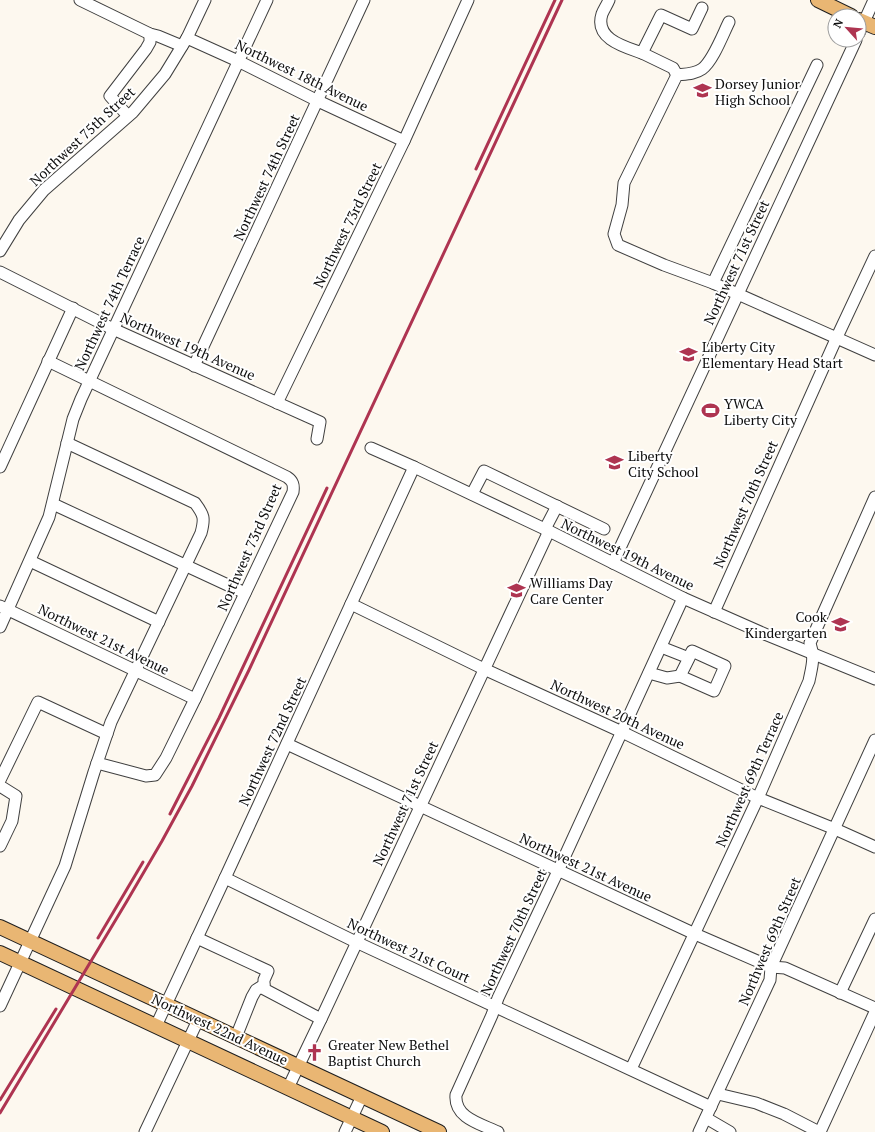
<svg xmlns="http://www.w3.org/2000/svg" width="875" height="1132" viewBox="0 0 875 1132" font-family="'PT Serif',serif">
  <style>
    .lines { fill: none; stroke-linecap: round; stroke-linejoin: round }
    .minor-casing { stroke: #404040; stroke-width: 13 }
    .major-casing { stroke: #1e1e1e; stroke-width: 16 }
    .minor { stroke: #fff; stroke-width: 11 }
    .major { stroke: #e9b673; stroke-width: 14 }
    .rail { stroke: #ae3451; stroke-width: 3 }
    .labels { text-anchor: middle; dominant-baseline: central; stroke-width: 4; stroke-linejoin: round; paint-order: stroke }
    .street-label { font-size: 14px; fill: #0d0d0d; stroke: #fff }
    .poi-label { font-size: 14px; fill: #0d0d0d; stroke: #fff; text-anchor: start }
  </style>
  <rect width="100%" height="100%" fill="#fdf8ef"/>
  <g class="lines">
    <defs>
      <g id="minor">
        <path d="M80,0L150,34L158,36L182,46"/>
        <path d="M609,0C607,5 604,9 602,14C594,39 625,47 642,53"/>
        <path d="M859,33L874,0"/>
        <path d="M187,38L238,61L318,101L404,141"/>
        <path d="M817,65L713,283L875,355"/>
        <path d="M677,75L673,68L642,53L661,15L692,29L702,8"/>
        <path d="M128,116L110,96L146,49L150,42V34"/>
        <path d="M0,251L19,220L44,190L133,112L165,74L187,38L205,0"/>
        <path d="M0,272L113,329L320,422L317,439"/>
        <path d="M713,283L664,265L618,245L614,234L622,205L624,183L677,75C686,74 695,74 702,69C713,61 723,34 729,22"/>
        <path d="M48,361L287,477C293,481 294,485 293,492L195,699L166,758L155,775L146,776L97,763"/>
        <path d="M194,366L364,0"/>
        <path d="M277,403L404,141L468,0"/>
        <path d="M371,448L414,467L549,531L683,598L767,635L875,679"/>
        <path d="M0,467L73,308"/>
        <path d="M472,494L484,471L604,529"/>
        <path d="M53,504L245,593"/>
        <path d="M545,529L557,506"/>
        <path d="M30,561L159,622"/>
        <path d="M613,563L856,40"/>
        <path d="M351,604L484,669L622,732L758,798L835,829L875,847"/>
        <path d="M0,606L195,699"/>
        <path d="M714,612L837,337L875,256"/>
        <path d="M0,627L49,517L73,419L81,399L267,0"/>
        <path d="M661,647L689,658L692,651L725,666L714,691L680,676L689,658"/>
        <path d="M649,673L667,678L680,676"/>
        <path d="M287,744L695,934L771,967L785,968L875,1008"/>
        <path d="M0,780L38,702L107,734"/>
        <path d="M0,786L16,796L12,821L0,846"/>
        <path d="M225,878L356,942L711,1107"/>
        <path d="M197,938L268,971L264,980V989L321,1019"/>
        <path d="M840,993L875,919"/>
        <path d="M0,1006L65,866L94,772L111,722L201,533C205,518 204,515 195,503L67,443"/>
        <path d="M156,1026L225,878L414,467"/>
        <path d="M236,1037L252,997L256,990L264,985"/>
        <path d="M631,1069L758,798L809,681C812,666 815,658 810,643L875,497"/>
        <path d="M288,1088L321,1019L549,531"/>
        <path d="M718,1094L756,1103L784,1114L819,1132"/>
        <path d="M706,1118L730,1132"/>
        <path d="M145,1132L198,1020"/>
        <path d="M345,1132L362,1096"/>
        <path d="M498,1132C481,1124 454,1118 456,1095L492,1015L498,998L558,871L683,598"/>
        <path d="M699,1132L770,980L771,967L875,740"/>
        <path d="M820,1132L875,1012"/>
      </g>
      <g id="major">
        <path d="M818,0L851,16"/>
        <path d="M859,20L875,27"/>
        <path d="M0,927L439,1132"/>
        <path d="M0,953L382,1132"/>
      </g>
    </defs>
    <use href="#minor" class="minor-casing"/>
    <use href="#major" class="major-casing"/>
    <use href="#minor" class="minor"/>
    <use href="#major" class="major"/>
    <g class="rail">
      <path d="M476,169L555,0"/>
      <path d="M170,814L219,718L327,488"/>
      <path d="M98,938L143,862"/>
      <path d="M0,1100L56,1009"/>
      <path d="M0,1113L127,901L162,841L192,786L249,670L562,0"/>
    </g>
  </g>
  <defs>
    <symbol id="school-bare" viewBox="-9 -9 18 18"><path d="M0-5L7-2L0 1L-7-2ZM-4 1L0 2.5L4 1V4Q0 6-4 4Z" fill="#ae3451" stroke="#fff" stroke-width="2.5" paint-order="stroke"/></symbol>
    <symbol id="stadium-bare" viewBox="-9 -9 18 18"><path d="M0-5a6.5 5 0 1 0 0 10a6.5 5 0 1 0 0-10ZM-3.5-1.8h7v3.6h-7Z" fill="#ae3451" stroke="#fff" stroke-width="2.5" paint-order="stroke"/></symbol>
    <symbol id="church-bare" viewBox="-9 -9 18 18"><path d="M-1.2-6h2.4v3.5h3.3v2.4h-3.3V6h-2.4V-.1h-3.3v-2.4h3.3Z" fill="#ae3451" stroke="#fff" stroke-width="2.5" paint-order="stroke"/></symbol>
  </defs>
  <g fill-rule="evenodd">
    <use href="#school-bare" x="690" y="78" width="25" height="25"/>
    <use href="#school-bare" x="676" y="342" width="25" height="25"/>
    <use href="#stadium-bare" x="698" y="398" width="25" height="25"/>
    <use href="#school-bare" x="602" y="450" width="25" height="25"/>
    <use href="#school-bare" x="504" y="578" width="25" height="25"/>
    <use href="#school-bare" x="828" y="612" width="25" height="25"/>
    <use href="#church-bare" x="302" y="1040" width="25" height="25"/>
  </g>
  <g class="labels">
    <g class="street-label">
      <text transform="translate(302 75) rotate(26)">Northwest 18th Avenue</text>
      <text transform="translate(82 136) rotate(-43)">Northwest 75th Street</text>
      <text transform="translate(266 177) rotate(-65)">Northwest 74th Street</text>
      <text transform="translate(347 225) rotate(-64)">Northwest 73rd Street</text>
      <text transform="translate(736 262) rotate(-65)">Northwest 71st Street</text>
      <text transform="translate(109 303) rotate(-65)">Northwest 74th Terrace</text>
      <text transform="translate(188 346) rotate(24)">Northwest 19th Avenue</text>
      <text transform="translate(745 504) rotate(-66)">Northwest 70th Street</text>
      <text transform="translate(249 547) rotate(-66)">Northwest 73rd Street</text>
      <text transform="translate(628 554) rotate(26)">Northwest 19th Avenue</text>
      <text transform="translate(104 639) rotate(26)">Northwest 21st Avenue</text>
      <text transform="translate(618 714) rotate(25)">Northwest 20th Avenue</text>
      <text transform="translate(272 741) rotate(-65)">Northwest 72nd Street</text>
      <text transform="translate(749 779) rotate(-66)">Northwest 69th Terrace</text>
      <text transform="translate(405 803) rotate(-65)">Northwest 71st Street</text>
      <text transform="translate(586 867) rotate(25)">Northwest 21st Avenue</text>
      <text transform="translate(513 932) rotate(-65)">Northwest 70th Street</text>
      <text transform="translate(769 941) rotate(-67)">Northwest 69th Street</text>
      <text transform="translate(409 950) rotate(25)">Northwest 21st Court</text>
      <text transform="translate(220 1029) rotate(25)">Northwest 22nd Avenue</text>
    </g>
    <g class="poi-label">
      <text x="715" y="83">Dorsey Junior<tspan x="715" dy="16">High School</tspan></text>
      <text x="702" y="346">Liberty City<tspan x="702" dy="16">Elementary Head Start</tspan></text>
      <text x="724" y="403">YWCA<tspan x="724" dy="16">Liberty City</tspan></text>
      <text x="628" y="455">Liberty<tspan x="628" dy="16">City School</tspan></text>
      <text x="530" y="582">Williams Day<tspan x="530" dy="16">Care Center</tspan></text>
      <text x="827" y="616" text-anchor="end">Cook<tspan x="827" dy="16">Kindergarten</tspan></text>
      <text x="328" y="1044">Greater New Bethel<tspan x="328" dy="16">Baptist Church</tspan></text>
    </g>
  </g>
  <g transform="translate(847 28) rotate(297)"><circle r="19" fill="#ffffff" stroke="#9e9e9e"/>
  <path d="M0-3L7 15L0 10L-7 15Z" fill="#ae3451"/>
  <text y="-6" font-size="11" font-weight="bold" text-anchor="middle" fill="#0d0d0d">N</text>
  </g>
</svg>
